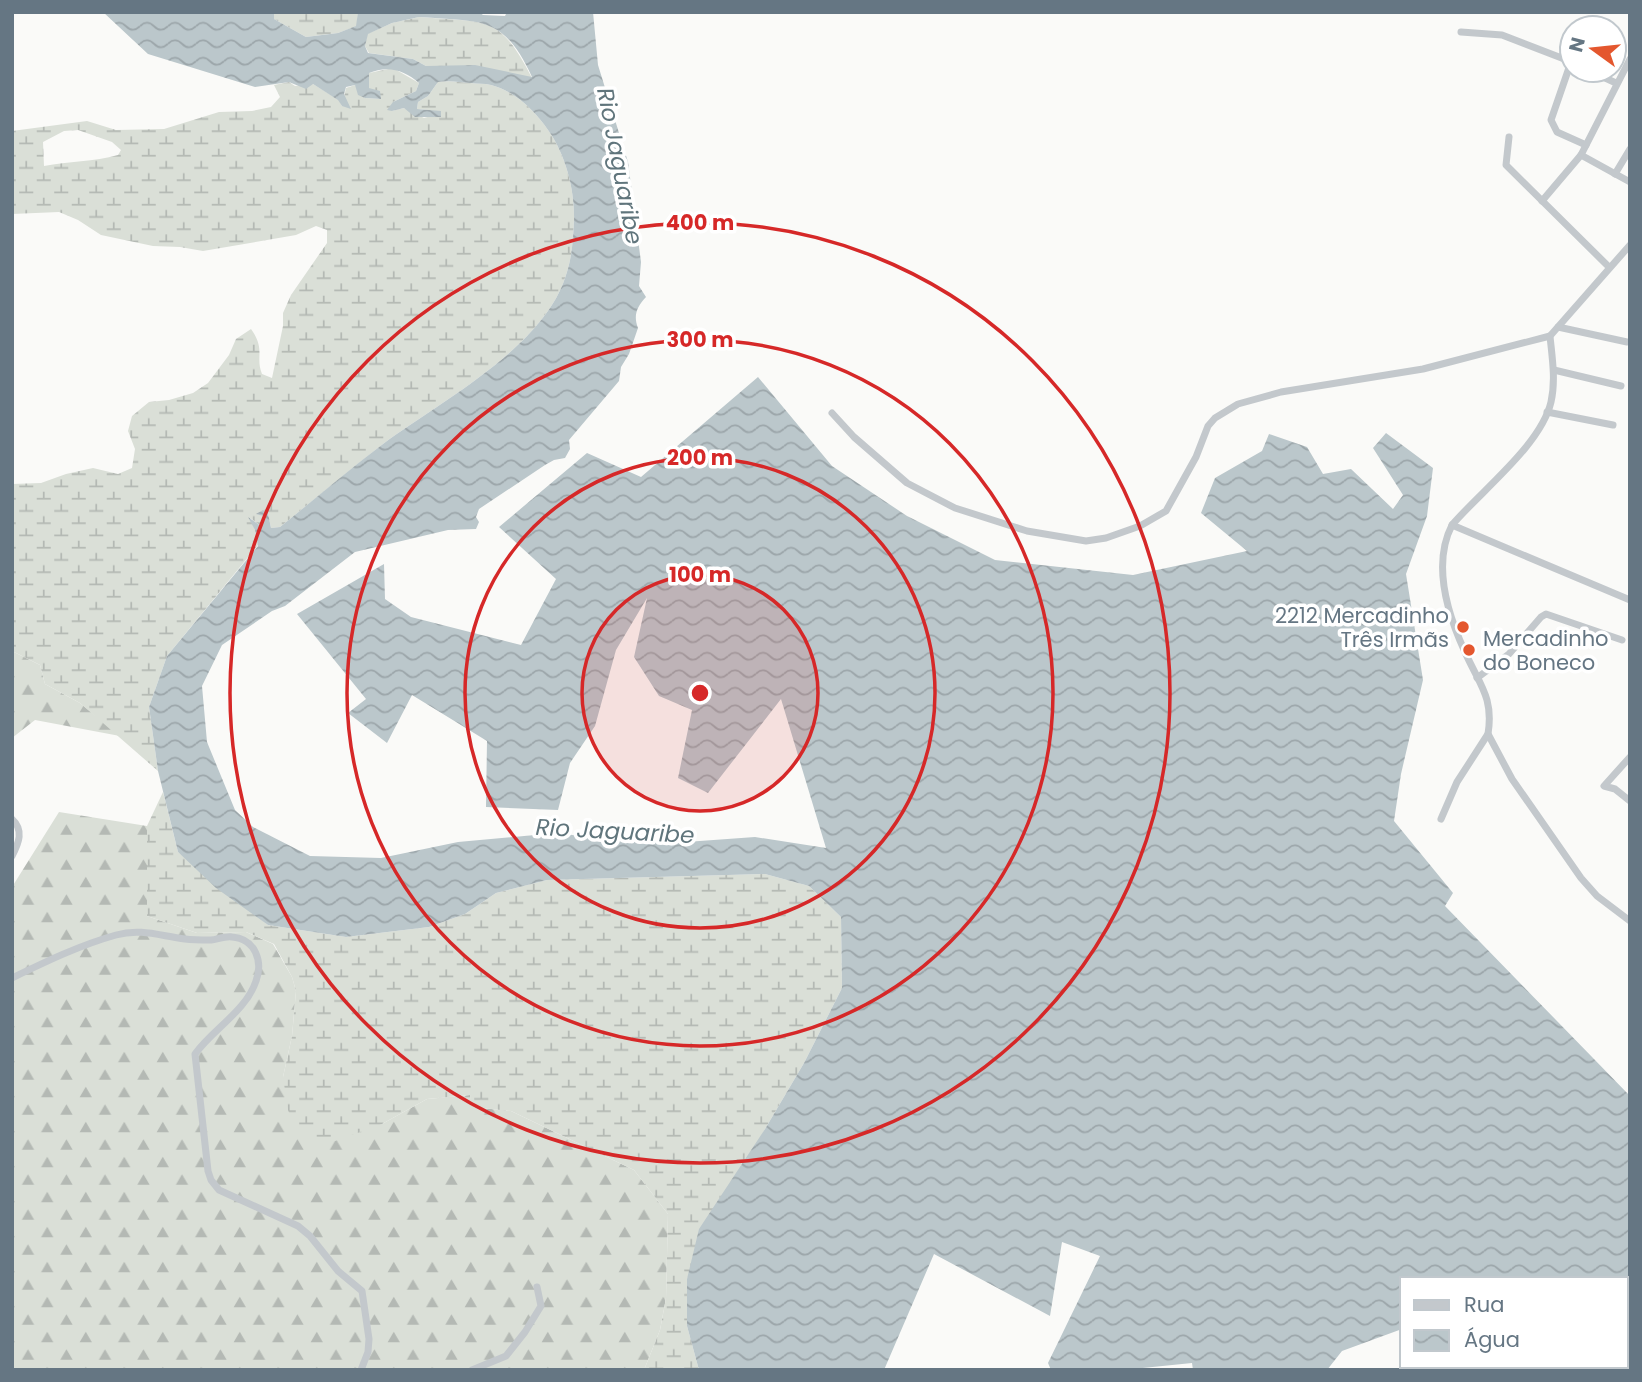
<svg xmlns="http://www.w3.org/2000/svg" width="1642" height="1382" viewBox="0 0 1642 1382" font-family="Poppins,sans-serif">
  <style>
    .forest { fill: url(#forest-firs) }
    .wetland { fill: url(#wetland-marsh); fill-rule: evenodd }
    .water { fill: url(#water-waves); fill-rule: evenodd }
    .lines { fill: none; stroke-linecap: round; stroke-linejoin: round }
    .minor { stroke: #c3c8cc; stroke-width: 7 }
    .ring { fill: none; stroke: #d62828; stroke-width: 3.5 }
    .poi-dot { fill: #e4572e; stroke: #fff; stroke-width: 2.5 }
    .labels { text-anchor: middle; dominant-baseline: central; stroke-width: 7; stroke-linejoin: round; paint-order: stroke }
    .poi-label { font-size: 21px; fill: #657683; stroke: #fff; text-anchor: end }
    .water-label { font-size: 23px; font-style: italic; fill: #60757c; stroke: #fff }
    .centre { fill: #d62828; stroke: #fff; stroke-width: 3.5 }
    .ring-label { font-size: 21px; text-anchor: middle; font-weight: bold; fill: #d62828; stroke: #fff; stroke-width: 7; stroke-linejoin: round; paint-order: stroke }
  </style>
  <defs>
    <pattern id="forest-firs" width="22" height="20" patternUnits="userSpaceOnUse" patternTransform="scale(1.75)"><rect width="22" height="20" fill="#dadfd7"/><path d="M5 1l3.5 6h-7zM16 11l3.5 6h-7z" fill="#b4b9b4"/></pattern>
    <pattern id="wetland-marsh" width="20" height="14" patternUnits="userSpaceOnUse" patternTransform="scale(1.75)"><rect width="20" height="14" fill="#dadfd7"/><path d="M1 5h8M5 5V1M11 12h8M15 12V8" fill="none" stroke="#b4b9b4"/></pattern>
    <pattern id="water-waves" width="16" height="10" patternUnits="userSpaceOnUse" patternTransform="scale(1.75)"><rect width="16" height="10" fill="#bbc7cb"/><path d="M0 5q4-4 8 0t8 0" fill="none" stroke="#9ca6aa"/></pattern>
  </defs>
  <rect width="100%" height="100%" fill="#fafaf8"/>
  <g class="forest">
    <path d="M12,651L40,665L45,684L80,703L120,736L35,720L12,738Z"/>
    <path d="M59,812L147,826V916L197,933L246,932L273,944L292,977L296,991L292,1036L283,1077L382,1124L427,1099L470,1095L473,1107L511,1111L634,1170L668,1214L666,1298L660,1330L644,1370H12V887Z"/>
  </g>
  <g class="wetland">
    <path d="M274,12H358L357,26L338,33L306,37L274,19Z"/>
    <path d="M419,17C484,23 499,12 532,78L447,66H426L413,59L369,53L365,46L367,34L392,23Z"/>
    <path d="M393,68L419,83L416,91L393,102L392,111L404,108L424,118L431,116L429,110L417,109L418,102L428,96L438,82C449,80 459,82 470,83C477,84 484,83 491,85C515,91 535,111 548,130C566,155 575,191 574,221C573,240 572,259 565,278C542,348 440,402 383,444C348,471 314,500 280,527L271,528L268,513L257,514L266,517L261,526L250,518L255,530L258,545L167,656L149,707L158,771L80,703L45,684L40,665L12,651V484L41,483L66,474L93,468L118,474L132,468L135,449L128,431L132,416L149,402L169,400L193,393L208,383L229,355L236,339L251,329C266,350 255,357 262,374L272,378L283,326V313L291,295L327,243V230L316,226L296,235L203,251L180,247L153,246L101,235L78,220L59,212L12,214V131L87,121L116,130L164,129L219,112L252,111L271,107L280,97L274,85L289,82L295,86L313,84L339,100L342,106L346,88L355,85L365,98L380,99L369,88V73ZM78,130L112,142L121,150L118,155C94,162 68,161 44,166L43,142L64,131Z"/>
    <path d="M163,792L178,852L268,925L346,937L429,927L465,914L496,893L547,880L765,874L809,886L841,917L842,988L804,1063L765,1129L687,1279V1326L699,1370H644L660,1330L666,1298L668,1214L634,1170L511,1111L472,1107L470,1095L427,1099L382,1124L335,1141L299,1138L288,1110L283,1077L292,1036L296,991L292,977L274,944L246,932L197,933L147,916V826Z"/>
  </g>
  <g class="water">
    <path d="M103,12H274V19L306,37L338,33L356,26L358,12H479L483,15L505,16L507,12H593L598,65L628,162L641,262L639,286L646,297C637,307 633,315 638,328L629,354L621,367L619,381L569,440L570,449L565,458L554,460L545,465L479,509L476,517L479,522L476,529L448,530L355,552L285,606L272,611L222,645L202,686L207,742L235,810L253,827L310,856L381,858L458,842L557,833L618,841L672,843L755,837L826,848L781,699L708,793L678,778L692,710L659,696L634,657L647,598L616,650L595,726L570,763L558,810L486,807L487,741L412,695L387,743L348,713L366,699L297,614L384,564L385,599L411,617L521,645L556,579L499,527L587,453L641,477L758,377L832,466L907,516L995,560L1133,575L1247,551L1201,513L1215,478L1262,451L1269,434L1307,447L1323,474L1351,469L1393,509L1403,495L1373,448L1386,433L1433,468L1427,516L1406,574L1423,680L1401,774L1394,821L1453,893L1445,906L1630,1096V1349L1626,1348V1279H1402V1329L1342,1351L1327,1370H1193L1192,1363L1123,1370H1051L1048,1363L1100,1256L1062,1242L1050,1316L934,1254L884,1370H699L687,1326V1279L699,1229L765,1129L804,1063L842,988L841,917L809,886L765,874L547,880L496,893L465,914L429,927L346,937L268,925L216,888L178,852L158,771L149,707L167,656L258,546L255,530L248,517L261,526L266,517L256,514L263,510L268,513L271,528L280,527C314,500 348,470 383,444C440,402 542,348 565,278C572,259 573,240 574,221C575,191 566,155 548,130C535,111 515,91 491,85C484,83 477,84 470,83C459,82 449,80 438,82L428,96L418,102L417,109L441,111V117H415L404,108L392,111L387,110L393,102L416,91L419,83C405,70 387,65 369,73V88L380,91L381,99L365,98L358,95L355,85L346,87L344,94L351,109L342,106L338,100L313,84L306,89L289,82L255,87L148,54ZM419,17C480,22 503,14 532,77L475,65L426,66L413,59L368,53L365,46L368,34L392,23Z"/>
    <path d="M1499,1366H1588L1587,1370H1498Z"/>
  </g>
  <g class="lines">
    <g class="minor">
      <path d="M1461,32L1502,35L1572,62"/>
      <path d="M1571,62L1551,120L1557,132L1586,145"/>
      <path d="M1588,70L1616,83"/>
      <path d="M1509,137L1506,165L1609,267"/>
      <path d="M1581,155L1630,182"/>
      <path d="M1615,174L1630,149"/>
      <path d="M1542,201L1581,155L1630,59"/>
      <path d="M1558,327L1627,342"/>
      <path d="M1554,370L1621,386"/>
      <path d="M1547,412L1613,425"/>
      <path d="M832,413L854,437L907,483L955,508L1027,531L1086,541L1106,538L1140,526L1166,511L1196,457L1208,426L1215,418L1238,404L1281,392L1423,369L1550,336"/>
      <path d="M1452,525L1630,600"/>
      <path d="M1477,678L1509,654L1541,617L1546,614L1622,640"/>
      <path d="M1488,734L1512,779L1581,878L1597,896L1630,921"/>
      <path d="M1630,757L1604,786L1615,789L1630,801"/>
      <path d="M12,819C24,830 19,843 12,856"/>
      <path d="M1441,819L1457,782L1488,734C1494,697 1479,684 1465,652C1447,613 1432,564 1452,525C1481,491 1541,445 1551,402C1556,380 1552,357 1550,336L1630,245"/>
      <path d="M12,978C45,962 80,945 116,935C141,928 160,936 185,939C193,940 203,940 211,940C218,939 226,936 232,937C256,939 263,962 256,981C246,1011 213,1029 195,1054L208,1171L211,1180L219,1190L298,1226L310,1236L338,1271L362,1291L369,1339L368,1352L361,1370"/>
      <path d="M472,1370L506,1356L525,1332L541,1306L537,1287"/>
    </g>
  </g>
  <circle cx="700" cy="693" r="118" fill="#d62828" fill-opacity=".12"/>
  <g class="ring">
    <circle cx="700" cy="693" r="118"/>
    <circle cx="700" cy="693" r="235"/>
    <circle cx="700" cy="693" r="353"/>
    <circle cx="700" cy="693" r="470"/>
  </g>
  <g class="poi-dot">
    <circle cx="1463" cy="627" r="7"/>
    <circle cx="1469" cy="650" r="7"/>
  </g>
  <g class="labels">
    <g class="poi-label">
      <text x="1449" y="615">2212 Mercadinho<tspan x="1449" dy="24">Três Irmãs</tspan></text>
      <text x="1483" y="638" text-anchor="start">Mercadinho<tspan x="1483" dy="24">do Boneco</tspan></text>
    </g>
    <g class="water-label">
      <text transform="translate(620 166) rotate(79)">Rio Jaguaribe</text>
      <text transform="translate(615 831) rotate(3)">Rio Jaguaribe</text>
    </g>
  </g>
  <circle cx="700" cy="693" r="10" class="centre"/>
  <g class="ring-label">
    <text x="700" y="230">400 m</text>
    <text x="700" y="347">300 m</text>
    <text x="700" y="465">200 m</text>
    <text x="700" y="582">100 m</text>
  </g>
  <rect width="1642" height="1382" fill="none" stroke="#657683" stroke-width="28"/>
  <rect x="1400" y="1277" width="228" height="91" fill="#ffffff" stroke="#c1c8cd" stroke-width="2"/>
  <rect x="1414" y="1300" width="35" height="10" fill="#c3c8cc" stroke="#c1c8cd" stroke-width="2"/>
  <text x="1464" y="1312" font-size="21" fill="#657683">Rua</text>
  <rect x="1414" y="1330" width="35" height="21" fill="url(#water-waves)" stroke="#c1c8cd" stroke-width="2"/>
  <text x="1464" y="1347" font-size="21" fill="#657683">Água</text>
  <g transform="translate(1593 49) rotate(285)"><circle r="33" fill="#ffffff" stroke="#c1c8cd" stroke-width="2"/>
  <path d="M0-5L12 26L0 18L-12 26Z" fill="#e4572e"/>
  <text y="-10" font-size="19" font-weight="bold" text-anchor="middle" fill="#657683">N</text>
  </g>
</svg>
